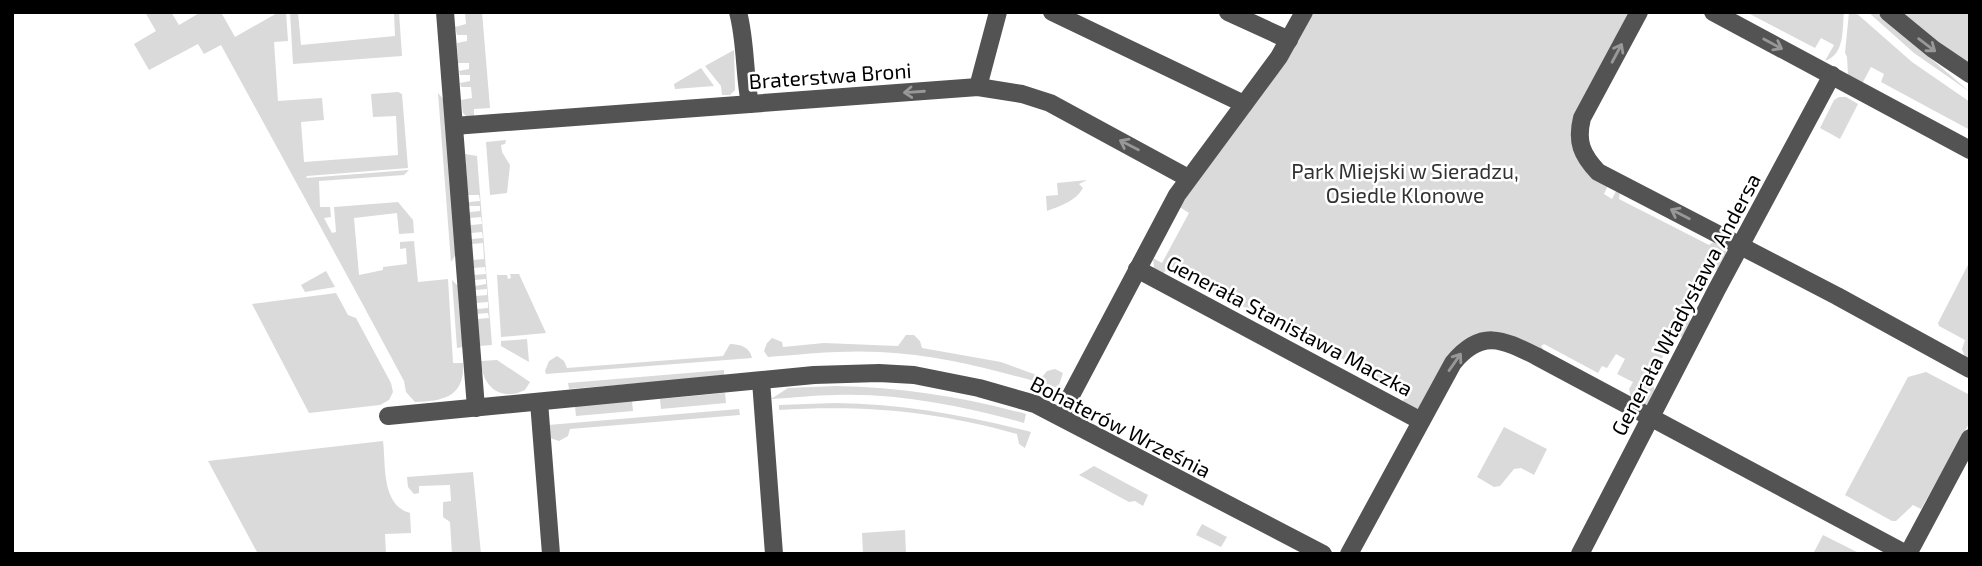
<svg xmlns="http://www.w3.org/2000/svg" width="1982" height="566" viewBox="0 0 1982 566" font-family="'Exo 2',sans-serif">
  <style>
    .green { fill: #dadada }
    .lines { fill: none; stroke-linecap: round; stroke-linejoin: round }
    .minor { stroke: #535353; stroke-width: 18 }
    .oneway { stroke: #989898 }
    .labels { text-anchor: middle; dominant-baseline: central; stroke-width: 5; stroke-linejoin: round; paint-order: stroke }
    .street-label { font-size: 21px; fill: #000; stroke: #fff }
    .park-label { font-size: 21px; fill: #313131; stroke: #fff }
  </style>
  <rect width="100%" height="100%" fill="#fff"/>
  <g class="green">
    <path d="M145,12H171L179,25L201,12H225L222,14L235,37L279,12H286L288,41L274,42L278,101L322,98L324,120L301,122L304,162L398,155L396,116L373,117L371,94L398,92L402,94L408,168L307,176L306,178L409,170L404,175L319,181L320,207H330L331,217L324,218L332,233L336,232L334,207L398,202L413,220L414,233L399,234L397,213L354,218L359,275L383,270V267L407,264L406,248L400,249V242L414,241L418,282L448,279L453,363H463C465,397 443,401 415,402L406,392L404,381L355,290L221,45L204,54L198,44L149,70L134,44L156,31Z"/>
    <path d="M290,12H298L301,45L395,36L394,12H399L402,56L293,64Z"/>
    <path d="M465,12H482L490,108L474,109V117L468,118L463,113L461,100L472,98L471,87H461L460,83L470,81V75H460L459,71L469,69V63H458L457,43L467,41V35H457L455,27L466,24Z"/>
    <path d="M1311,12H1631L1574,120L1609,183L1604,194L1612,199L1618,187L1620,191L1619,199L1709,245L1720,238L1727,254L1722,268L1707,273L1686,312L1692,323L1682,337L1674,335L1650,381C1658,391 1656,398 1646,405L1632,401L1629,389L1633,382L1617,374L1625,359L1616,354L1607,368L1602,366L1598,373L1544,344L1541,346L1549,359L1478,337L1422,408L1416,409L1402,403L1407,393L1168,267L1162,276L1154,268L1153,258L1162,263L1189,213L1178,206Z"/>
    <path d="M1746,12H1844C1842,30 1845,54 1825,61L1834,45L1821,38L1815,48Z"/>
    <path d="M1849,12H1855L1912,62L1970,102V130L1881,82L1884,74L1871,67L1863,82L1859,84L1848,75L1847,57L1845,53Z"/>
    <path d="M1868,12H1876L1970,92L1914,53Z"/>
    <path d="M1900,12H1970V64L1950,52Z"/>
    <path d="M734,50L735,90L730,95H722L721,86L705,66Z"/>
    <path d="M701,68L714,86L675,89L674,84Z"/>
    <path d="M438,93L444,100L456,254L451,262Z"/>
    <path d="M1839,97H1846L1858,104L1840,139L1820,128L1834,100Z"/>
    <path d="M506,140L505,144L501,145L502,152L510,165L507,193L490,195L486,142Z"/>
    <path d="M465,154L477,156L492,345L479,346L477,319L489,318L488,313L477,314V309L488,308V302L476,303V296L487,295V289L475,290V286L486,284V279L475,280L474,275L486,274L485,267L474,268L473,260L484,259L483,243L472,244V239L483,238L482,232L471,233V225L482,224L481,217L470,218V212L480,211V206H469V202L480,201L479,195H468Z"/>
    <path d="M1087,180L1079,184L1083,188C1076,201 1060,206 1047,211L1046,196L1058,195L1057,183Z"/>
    <path d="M1970,261V362L1966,360L1962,349L1965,340L1939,326L1938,323Z"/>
    <path d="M326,271L335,287L305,292L301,285Z"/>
    <path d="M510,274H519L546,333L501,337L497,275H507L508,279L511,278Z"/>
    <path d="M452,280L459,287L463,347L457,348Z"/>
    <path d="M336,293L348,315L356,318L391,383L393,392L389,400L380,405L309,413L252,304Z"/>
    <path d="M906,335H914L920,341L922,348L1001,362L1042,377L1047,371L1055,369L1063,373L1058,388C1000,371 941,355 880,352C843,350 805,354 768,357L764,351L767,343L772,338L782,342L783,347L824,343L898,346Z"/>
    <path d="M527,339L529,362L501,346V341Z"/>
    <path d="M730,344C740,344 750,347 752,358L546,374L545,371L549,361L557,356L564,361L567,368L723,356Z"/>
    <path d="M497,360L530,382L525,390C501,402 482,387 481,361Z"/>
    <path d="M724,370V376L569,389L568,383Z"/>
    <path d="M1926,372L1970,395V422L1921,509L1913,505L1896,521H1892L1845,495L1908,377Z"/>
    <path d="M836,386C901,387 963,397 1026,414L1024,423C962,406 900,393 836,395C814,395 793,398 771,399L788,388Z"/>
    <path d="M725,393L726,403L661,409L660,399Z"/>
    <path d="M632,401L633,411L576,416L575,406Z"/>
    <path d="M835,403C904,404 964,415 1031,432L1025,448L1019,444L1017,434C933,411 865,405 779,410V405Z"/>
    <path d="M739,409L740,415L570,429L568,436L559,441L550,438L548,425Z"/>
    <path d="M1504,427L1547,449L1534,475L1521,468L1514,469L1500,486L1494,487L1477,477Z"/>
    <path d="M383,441C386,465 381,505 410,513L411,533L385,534L386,554H258L208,461Z"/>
    <path d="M1094,466L1148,495L1143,506L1135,501L1129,502L1079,475Z"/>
    <path d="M473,472L481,554H452L450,522L443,517V502L451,501L450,485L419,486V493L414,494L408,487L407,477Z"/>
    <path d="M1202,524L1227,537L1221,547L1196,535Z"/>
    <path d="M905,530L906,554H863L862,533Z"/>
    <path d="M1823,535L1861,554H1813Z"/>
  </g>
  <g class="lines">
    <g class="minor">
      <path d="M445,12L476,408"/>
      <path d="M738,12C746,42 744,73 750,104"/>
      <path d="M1052,12L1244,104"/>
      <path d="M1228,12L1289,40"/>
      <path d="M1639,12L1582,118C1576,142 1582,155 1598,172L1837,296L1970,369"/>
      <path d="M1713,12L1970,150"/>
      <path d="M1888,12L1933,49L1970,74"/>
      <path d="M978,87L998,12"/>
      <path d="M454,126L978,87L1022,94L1050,103L1188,178"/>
      <path d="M1137,269L1421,421"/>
      <path d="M761,381L774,554"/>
      <path d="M539,402L551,554"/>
      <path d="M388,416L814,375L879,373L914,375L979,388L1035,404L1323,554"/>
      <path d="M1060,416L1177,195L1279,57L1304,12"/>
      <path d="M1349,554L1453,363C1481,329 1502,339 1536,356L1906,554"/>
      <path d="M1580,554L1717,289L1832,75"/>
      <path d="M1908,554L1970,438"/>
    </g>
  </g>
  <defs><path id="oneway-shaft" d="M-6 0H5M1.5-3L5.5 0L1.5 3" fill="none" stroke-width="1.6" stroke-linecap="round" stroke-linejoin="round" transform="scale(1.75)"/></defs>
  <g class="oneway">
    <use href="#oneway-shaft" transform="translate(1773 44) rotate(28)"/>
    <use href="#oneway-shaft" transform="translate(1927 45) rotate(37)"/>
    <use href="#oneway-shaft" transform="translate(1617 53) rotate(-62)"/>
    <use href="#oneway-shaft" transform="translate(914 92) rotate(176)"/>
    <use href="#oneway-shaft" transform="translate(1129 145) rotate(-153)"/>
    <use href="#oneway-shaft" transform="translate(1680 214) rotate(-153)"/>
    <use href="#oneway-shaft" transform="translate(1455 362) rotate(-55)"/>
  </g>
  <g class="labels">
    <g class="street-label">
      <text transform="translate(830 75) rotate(-4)">Braterstwa Broni</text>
      <text transform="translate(1685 304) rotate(-62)">Generała Władysława Andersa</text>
      <text transform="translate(1290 325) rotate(28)">Generała Stanisława Maczka</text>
      <text transform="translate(1121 426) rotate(27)">Bohaterów Września</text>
    </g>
    <g class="park-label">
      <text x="1405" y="170">Park Miejski w Sieradzu,<tspan x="1405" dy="24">Osiedle Klonowe</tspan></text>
    </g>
  </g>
  <rect width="1982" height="566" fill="none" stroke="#000000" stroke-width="28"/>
</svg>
